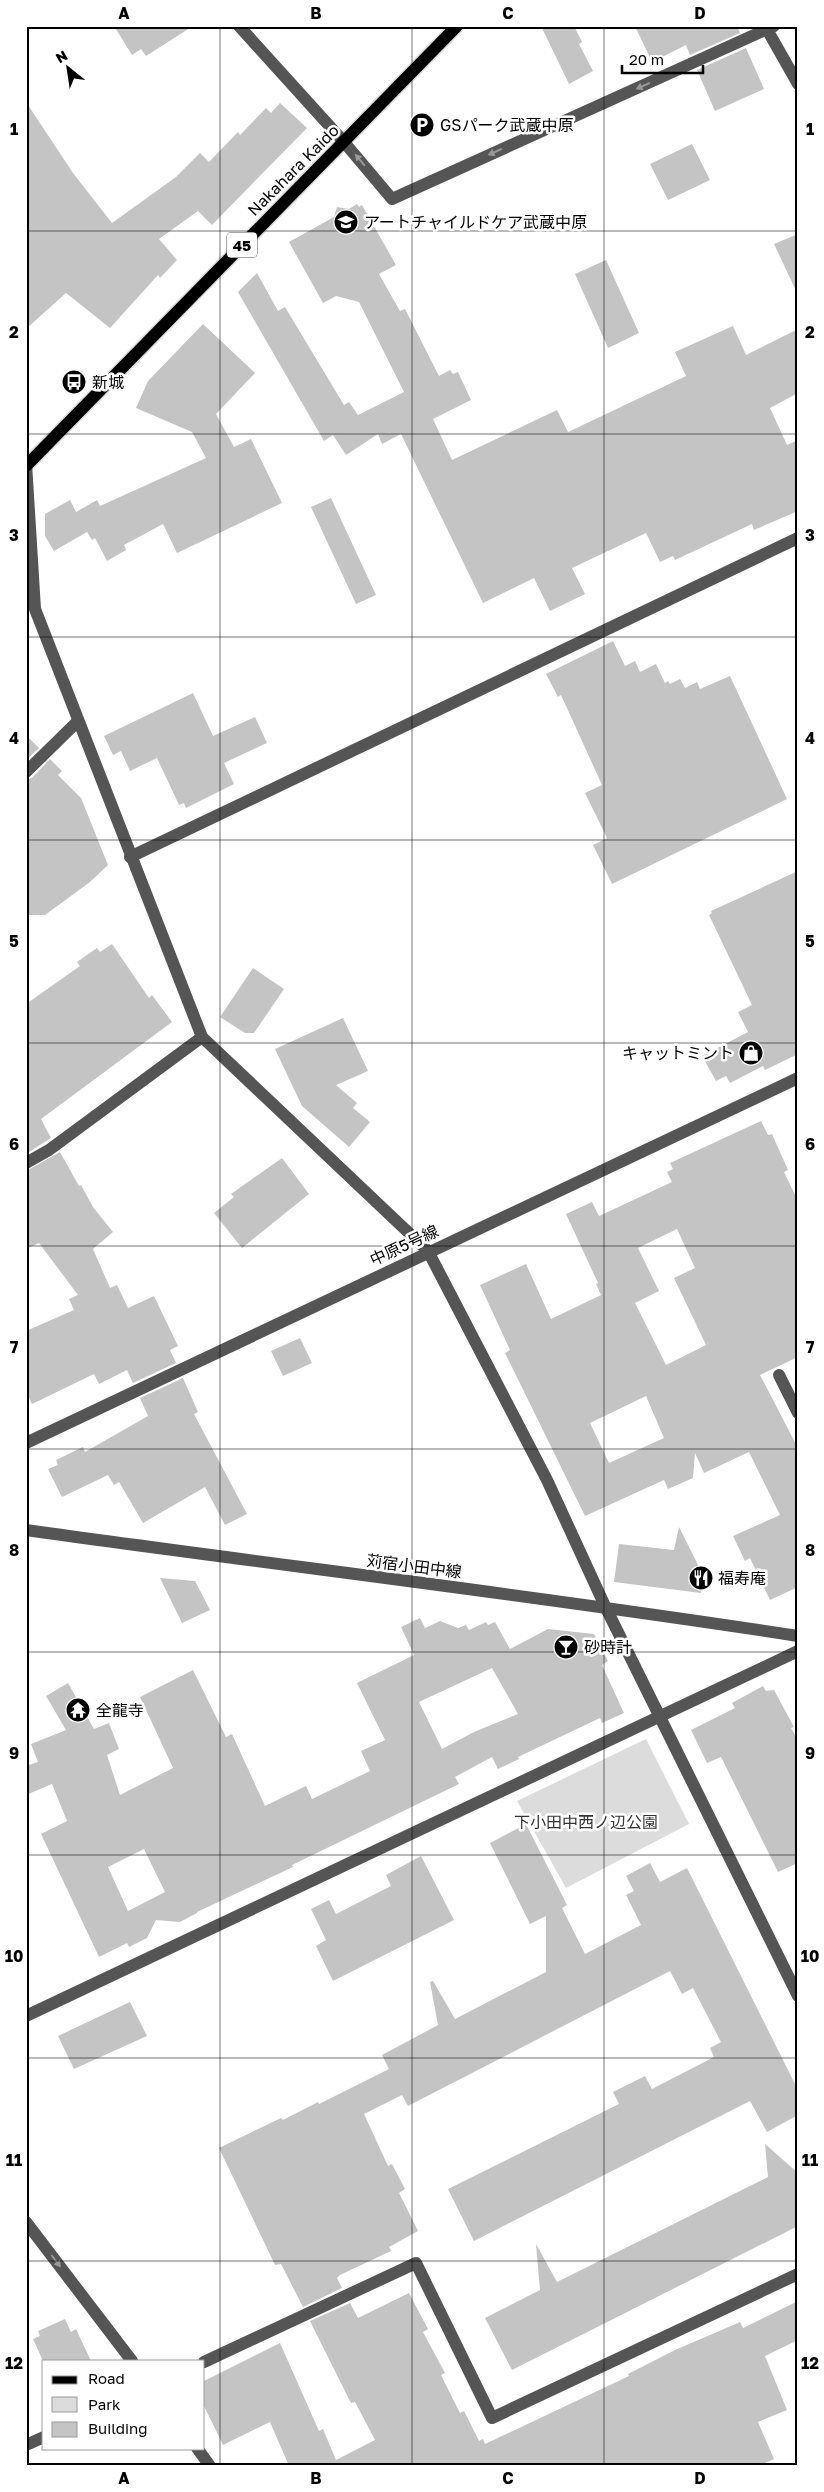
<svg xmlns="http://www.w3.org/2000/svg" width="824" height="2492" viewBox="0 0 824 2492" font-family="'Golos Text','Noto Sans JP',sans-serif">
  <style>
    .green { fill: #dcdcdc }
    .building { fill: #c4c4c4; fill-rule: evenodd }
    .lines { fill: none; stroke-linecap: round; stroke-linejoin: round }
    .major-casing { stroke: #dbdbdb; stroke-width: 15 }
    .minor { stroke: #555; stroke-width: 12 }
    .major { stroke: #000; stroke-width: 12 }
    .oneway { fill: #999 }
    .grid { fill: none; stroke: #000; stroke-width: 1; stroke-opacity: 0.55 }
    .labels { text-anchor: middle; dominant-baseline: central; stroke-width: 5; stroke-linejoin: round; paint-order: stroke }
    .shield { fill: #fff; stroke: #4c4c4c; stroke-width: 1 }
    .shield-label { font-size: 15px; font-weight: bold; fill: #000 }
    .poi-label { font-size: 16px; fill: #000; stroke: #fff; text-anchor: start }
    .street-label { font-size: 16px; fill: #000; stroke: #fff }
    .park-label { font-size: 16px; fill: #333; stroke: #fff }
    .neatline { fill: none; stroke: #000; stroke-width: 2 }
    .grid-label { font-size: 16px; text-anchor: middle; font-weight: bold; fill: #000 }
  </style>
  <rect width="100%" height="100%" fill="#fff"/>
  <path class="green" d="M646,1739L689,1824L566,1888L517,1801Z"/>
  <g class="building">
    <path d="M114,26H193L146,56L141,49L132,55Z"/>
    <path d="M541,26H574L582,42L579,44L593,71L569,84Z"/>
    <path d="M635,26H737L740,33L690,55L686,45L652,62Z"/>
    <path d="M746,48L764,89L715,111L697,70Z"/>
    <path d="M26,102L73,173L112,223L176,177L200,153L209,162L238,132L240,135L266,108L271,113L280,103L307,128L212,225L198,211L159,239L177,260L160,278L158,275L110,328L66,293L26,329Z"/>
    <path d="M692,144L710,180L668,200L650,164Z"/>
    <path d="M357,204L359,207L362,205L396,265L379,274L400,311L405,309L439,376L450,370L453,374L458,372L471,400L433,419L452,460L557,410L568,432L686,376L675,352L733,326L746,355L798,329V393L770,408L787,445L798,440V511L754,530L752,524L675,560L673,556L660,562L646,533L572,568L585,594L550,611L534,578L483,603L401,434L382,444L378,434L346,455L333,435L324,441L238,292L257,273L278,311L285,307L344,405L349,402L358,415L404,392L359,302L336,296L323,303L289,242L334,217L337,207L349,209Z"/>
    <path d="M798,234V295L774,244Z"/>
    <path d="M606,260L639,333L608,348L575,274Z"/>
    <path d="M203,324L255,373L216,414L234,447L251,439L282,503L177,553L163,524L124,545L126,550L107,561L95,538L92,540L87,532L54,551L45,536V514L70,500L76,512L97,500L100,506L206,458L192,432L136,408L148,381Z"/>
    <path d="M331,498L376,595L356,604L311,507Z"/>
    <path d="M613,641L625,666L635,661L640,672L656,664L665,683L668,681L670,684L680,679L685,688L697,682L700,689L730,676L787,799L612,884L593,845L607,838L585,793L602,785L561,695L558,697L546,674Z"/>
    <path d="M193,693L213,736L255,717L267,743L224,763L234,784L186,808L184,803L179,805L157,758L130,771L121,751L113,755L104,736Z"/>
    <path d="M26,735L39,748L26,760Z"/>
    <path d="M50,759L62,771L58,775L81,798L108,865L90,882L45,915H26V780L32,778Z"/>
    <path d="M798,871V1054L765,1070L763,1066L730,1083L726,1076L716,1081L702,1056L748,1032L738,1012L752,1005L709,915L712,913L711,911Z"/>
    <path d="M112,944L149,998L152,995L172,1022L41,1119L51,1138L26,1154V1004L80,966L77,962L97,948L100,952Z"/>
    <path d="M253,968L284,989L254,1033H245L220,1017Z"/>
    <path d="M343,1018L368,1071L336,1085L357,1103L353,1108L370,1122L349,1147L302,1106L275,1049Z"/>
    <path d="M761,1121L768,1135L772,1134L788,1170L784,1172L798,1201V1357L760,1375L798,1448V1587L770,1600L750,1558L745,1561L733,1536L780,1515L749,1452L704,1473L695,1453L693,1478L668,1489L664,1480L585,1516L505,1353L510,1350L480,1285L526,1264L551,1319L601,1295L596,1284L598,1283L566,1214L592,1202L599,1216L672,1182L667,1172L673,1169L670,1163ZM677,1229L695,1268L674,1278L706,1345L666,1365L635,1303L659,1291L638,1248ZM646,1396L664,1438L609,1463L590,1423Z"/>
    <path d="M60,1152L79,1186L81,1185L93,1207L113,1232L93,1249L110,1288L117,1285L128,1308L154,1296L178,1346L170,1350L176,1363L133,1383L127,1370L99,1384L94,1374L32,1404L26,1392V1331L74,1310L69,1299L78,1295L39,1243L26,1249V1171Z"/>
    <path d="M282,1158L309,1194L242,1248L214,1213L234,1197L231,1194Z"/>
    <path d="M300,1338L312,1363L283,1376L271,1351Z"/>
    <path d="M183,1378L198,1412L194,1414L247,1514L225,1525L205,1487L143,1523L119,1482L114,1485L108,1475L62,1497L48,1469L58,1465L56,1460L83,1447L85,1452L148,1416L140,1398Z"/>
    <path d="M679,1527L703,1575L701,1593L614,1582L619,1544L674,1550Z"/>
    <path d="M160,1578L195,1581L210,1610L182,1623Z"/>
    <path d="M420,1618L425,1628L440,1621L458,1628L466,1625L469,1630L486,1622L488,1625L495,1622L510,1649L548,1629L594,1634L608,1661L602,1665L624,1713L602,1723L600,1718L518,1757L519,1759L498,1769L492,1757L455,1777L459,1784L292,1865L293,1867L197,1912V1913L180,1922L156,1920L147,1938L129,1947L127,1943L99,1957L41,1834L67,1821L52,1784L26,1795V1766L38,1762L31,1744L66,1730L46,1696L68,1683L94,1729L109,1723L119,1749L107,1755L120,1795L173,1768L140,1697L193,1670L226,1737L232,1734L265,1806L306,1786L312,1799L370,1771L361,1751L385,1740L357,1683L414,1655L401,1627ZM492,1668L518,1714L474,1732L442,1749L419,1702ZM144,1849L165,1892L128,1911L108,1867Z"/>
    <path d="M763,1686L766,1691L774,1690L794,1727L791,1728L798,1740V1863L778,1872L721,1757L707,1763L691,1730L735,1708L732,1703Z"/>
    <path d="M526,1824L567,1905L562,1908L585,1954L641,1925L626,1895L634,1891L626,1876L650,1863L660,1882L687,1868L798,2090V2115L767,2132L750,2101L474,2241L448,2189L619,2104L613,2092L645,2076L652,2089L714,2057L710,2048L721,2042L693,1988L682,1994L670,1971L408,2106L402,2095L364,2114L388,2166L392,2164L405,2189L399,2193L418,2231L389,2247L391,2251L340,2275L337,2278L342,2288L303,2307L281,2264L275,2265L219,2148L281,2118L283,2120L318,2102L319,2104L389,2069L382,2055L438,2025L430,1982L433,1981L455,2019L546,1972V1916L530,1924L490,1843Z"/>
    <path d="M421,1856L454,1920L333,1981L316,1946L326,1940L311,1909L329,1900L336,1914L391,1886L386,1875Z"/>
    <path d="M130,2002L147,2036L74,2069L58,2036Z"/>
    <path d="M765,2144L798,2173V2226L512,2370L485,2318L540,2290L536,2244L557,2282L768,2177Z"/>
    <path d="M409,2293L428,2329L423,2332L445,2373L441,2375L460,2413L464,2411L479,2441L483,2439L485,2444L629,2376L628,2374L675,2350L740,2322L743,2328L798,2301V2340L765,2356L787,2410L758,2422L774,2459L759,2466H289L270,2422L223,2445L204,2406V2381L280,2343L319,2431L323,2429L336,2460L375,2440L355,2402L351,2403L310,2321L350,2303L358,2318Z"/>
    <path d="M65,2319L71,2332L76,2329L91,2361H43L33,2339L40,2336L38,2331Z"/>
  </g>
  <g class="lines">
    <defs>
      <path id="major" d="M26,466L457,26"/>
    </defs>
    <use href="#major" class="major-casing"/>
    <g class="minor">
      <path d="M239,26L344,142L392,199L774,26"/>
      <path d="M765,26L798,84"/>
      <path d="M26,463L35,609L202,1037L428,1251L547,1480L605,1606L798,1996"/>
      <path d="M26,772L77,722"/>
      <path d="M130,857L798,538"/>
      <path d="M26,1163L49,1150L202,1037"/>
      <path d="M779,1375L798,1413"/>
      <path d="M26,1443L798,1078"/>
      <path d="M26,1530C283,1566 541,1596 798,1636"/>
      <path d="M26,2016L798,1651"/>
      <path d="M26,2222L132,2361"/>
      <path d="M204,2362L416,2263L492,2418L798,2274"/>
      <path d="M26,2445L44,2437"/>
      <path d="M197,2448L210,2466"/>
    </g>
    <use href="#major" class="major"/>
  </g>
  <defs><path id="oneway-solid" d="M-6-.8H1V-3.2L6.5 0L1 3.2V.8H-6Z" transform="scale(1.25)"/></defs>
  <g class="oneway">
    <use href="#oneway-solid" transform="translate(643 86) rotate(156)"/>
    <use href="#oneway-solid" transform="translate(495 152) rotate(156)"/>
    <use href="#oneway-solid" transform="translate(360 160) rotate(-130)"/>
    <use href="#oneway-solid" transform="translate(56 2261) rotate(53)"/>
  </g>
  <path class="grid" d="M220,26V2466M412,26V2466M604,26V2466M26,231H798M26,434H798M26,637H798M26,840H798M26,1043H798M26,1246H798M26,1449H798M26,1652H798M26,1855H798M26,2058H798M26,2261H798"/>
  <defs>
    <symbol id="parking-disc" viewBox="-11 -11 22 22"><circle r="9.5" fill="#000" stroke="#fff"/><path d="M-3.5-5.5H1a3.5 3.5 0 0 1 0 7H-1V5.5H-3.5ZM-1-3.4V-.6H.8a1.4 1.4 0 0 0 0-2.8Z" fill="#fff"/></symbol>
    <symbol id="school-disc" viewBox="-11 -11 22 22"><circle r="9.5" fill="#000" stroke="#fff"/><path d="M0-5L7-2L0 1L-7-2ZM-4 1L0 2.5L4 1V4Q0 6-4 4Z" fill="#fff"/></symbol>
    <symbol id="bus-disc" viewBox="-11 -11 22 22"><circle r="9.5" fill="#000" stroke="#fff"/><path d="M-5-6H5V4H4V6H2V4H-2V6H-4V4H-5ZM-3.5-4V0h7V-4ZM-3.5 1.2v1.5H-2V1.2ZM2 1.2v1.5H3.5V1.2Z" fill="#fff"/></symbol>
    <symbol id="shop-disc" viewBox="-11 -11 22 22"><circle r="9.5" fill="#000" stroke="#fff"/><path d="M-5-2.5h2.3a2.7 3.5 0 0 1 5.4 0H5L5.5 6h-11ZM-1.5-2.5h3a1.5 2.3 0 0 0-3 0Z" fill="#fff"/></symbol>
    <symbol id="restaurant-disc" viewBox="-11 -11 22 22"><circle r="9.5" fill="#000" stroke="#fff"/><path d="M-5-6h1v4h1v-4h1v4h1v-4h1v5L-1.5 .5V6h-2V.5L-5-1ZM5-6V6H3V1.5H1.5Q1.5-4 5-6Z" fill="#fff"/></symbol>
    <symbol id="bar-disc" viewBox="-11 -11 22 22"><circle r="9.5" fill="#000" stroke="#fff"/><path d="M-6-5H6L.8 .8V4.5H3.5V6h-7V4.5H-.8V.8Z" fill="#fff"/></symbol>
    <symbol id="temple-disc" viewBox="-11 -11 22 22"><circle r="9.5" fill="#000" stroke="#fff"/><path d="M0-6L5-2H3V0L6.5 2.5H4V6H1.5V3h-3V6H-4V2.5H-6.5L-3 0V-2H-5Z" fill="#fff"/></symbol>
  </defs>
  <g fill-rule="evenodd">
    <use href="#parking-disc" x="408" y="111" width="28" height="28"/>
    <use href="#school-disc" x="332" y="208" width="28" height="28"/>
    <use href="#bus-disc" x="60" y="368" width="28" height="28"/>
    <use href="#shop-disc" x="737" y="1039" width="28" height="28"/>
    <use href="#restaurant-disc" x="687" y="1564" width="28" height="28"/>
    <use href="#bar-disc" x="552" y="1633" width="28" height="28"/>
    <use href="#temple-disc" x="64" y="1696" width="28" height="28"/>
  </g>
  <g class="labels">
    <rect class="shield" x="227" y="232.5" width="30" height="25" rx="4"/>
    <g class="shield-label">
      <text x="242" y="245">45</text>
    </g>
    <g class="poi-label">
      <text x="440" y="125">GSパーク武蔵中原</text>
      <text x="364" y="222">アートチャイルドケア武蔵中原</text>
      <text x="92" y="382">新城</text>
      <text x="734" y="1053" text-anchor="end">キャットミント</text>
      <text x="718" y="1578">福寿庵</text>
      <text x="584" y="1647">砂時計</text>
      <text x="96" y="1710">全龍寺</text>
    </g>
    <g class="street-label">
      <text transform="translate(293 170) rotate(-45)">Nakahara Kaido</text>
      <text transform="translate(404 1245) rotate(-25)">中原5号線</text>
      <text transform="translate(414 1566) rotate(7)">苅宿小田中線</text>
    </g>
    <g class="park-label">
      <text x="586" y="1822">下小田中西ノ辺公園</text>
    </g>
  </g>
  <rect width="824" height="2492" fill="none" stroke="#ffffff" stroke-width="55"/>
  <rect x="42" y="2360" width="162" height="90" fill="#ffffff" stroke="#999999"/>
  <rect x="52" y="2376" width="25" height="8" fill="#000000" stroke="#999999"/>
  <text x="88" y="2384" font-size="15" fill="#000000">Road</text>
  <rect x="52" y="2397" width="25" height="15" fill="#dcdcdc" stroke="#999999"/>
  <text x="88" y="2410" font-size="15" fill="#000000">Park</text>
  <rect x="52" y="2422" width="25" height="15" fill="#c4c4c4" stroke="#999999"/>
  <text x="88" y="2434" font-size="15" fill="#000000">Building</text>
  <g transform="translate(68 68) rotate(330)" stroke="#ffffff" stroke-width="4" paint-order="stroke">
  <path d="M0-4L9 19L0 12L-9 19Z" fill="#000000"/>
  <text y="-8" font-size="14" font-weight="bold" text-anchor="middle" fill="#000000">N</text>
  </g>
  <path d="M622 65v8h81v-8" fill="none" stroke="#000000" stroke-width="2.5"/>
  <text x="629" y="65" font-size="15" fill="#000000" stroke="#ffffff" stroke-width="4" paint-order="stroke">20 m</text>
  <rect x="28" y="28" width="768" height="2436" class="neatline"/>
  <g class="grid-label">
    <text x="124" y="19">A</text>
    <text x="316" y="19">B</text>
    <text x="508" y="19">C</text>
    <text x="700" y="19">D</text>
    <text x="14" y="135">1</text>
    <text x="810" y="135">1</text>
    <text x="14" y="338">2</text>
    <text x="810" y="338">2</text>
    <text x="14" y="541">3</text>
    <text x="810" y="541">3</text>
    <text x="14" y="744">4</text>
    <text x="810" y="744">4</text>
    <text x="14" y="947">5</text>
    <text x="810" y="947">5</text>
    <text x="14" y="1150">6</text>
    <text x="810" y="1150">6</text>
    <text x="14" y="1353">7</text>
    <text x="810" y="1353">7</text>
    <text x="14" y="1556">8</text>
    <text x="810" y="1556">8</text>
    <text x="14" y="1759">9</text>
    <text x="810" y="1759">9</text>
    <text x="14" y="1962">10</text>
    <text x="810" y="1962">10</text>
    <text x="14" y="2166">11</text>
    <text x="810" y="2166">11</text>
    <text x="14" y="2369">12</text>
    <text x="810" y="2369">12</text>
    <text x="124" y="2484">A</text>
    <text x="316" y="2484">B</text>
    <text x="508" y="2484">C</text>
    <text x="700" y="2484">D</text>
  </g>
</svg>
